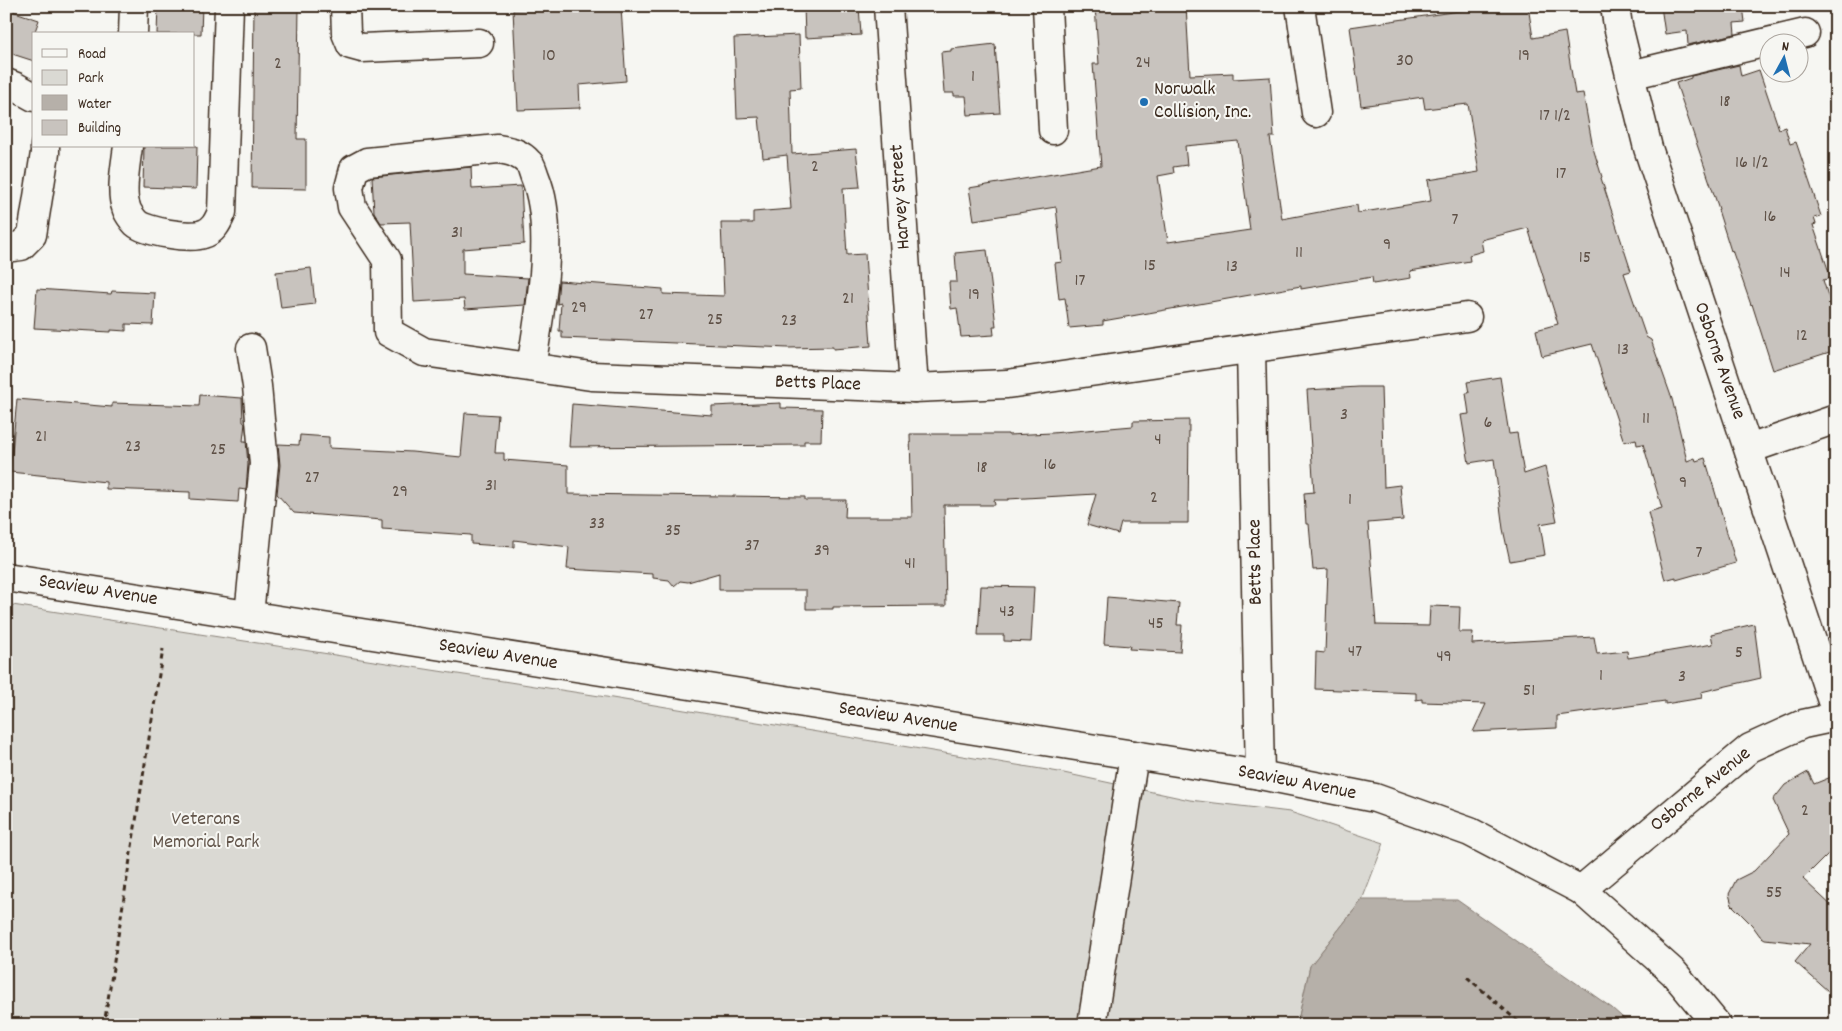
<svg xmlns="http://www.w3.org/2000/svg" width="1842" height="1031" viewBox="0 0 1842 1031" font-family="Dekko,sans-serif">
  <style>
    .green { fill: #dad9d3; stroke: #8a8278 }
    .water { fill: #b6b0a9; stroke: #857a71 }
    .building { fill: #c8c3be; stroke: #3b2a1e; fill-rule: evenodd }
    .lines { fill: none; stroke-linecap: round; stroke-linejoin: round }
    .minor-casing { stroke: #3b2a1e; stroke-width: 31 }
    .path { stroke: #3b2a1e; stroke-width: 3; stroke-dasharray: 5 4; stroke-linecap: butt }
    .minor { stroke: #f6f6f2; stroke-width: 28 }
    .poi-dot { fill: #1f6fb2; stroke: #f6f6f2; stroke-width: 2 }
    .labels { text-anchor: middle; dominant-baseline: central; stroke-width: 4; stroke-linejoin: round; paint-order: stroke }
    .number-label { font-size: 18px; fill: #5e5046 }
    .poi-label { font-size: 20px; fill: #3b2a1e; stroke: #f6f6f2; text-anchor: start }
    .street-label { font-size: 20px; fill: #3b2a1e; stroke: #f6f6f2 }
    .park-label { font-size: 20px; fill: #63564b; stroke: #f6f6f2 }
  </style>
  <rect width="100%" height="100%" fill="#f6f6f2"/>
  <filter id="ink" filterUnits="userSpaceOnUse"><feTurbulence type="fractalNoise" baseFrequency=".02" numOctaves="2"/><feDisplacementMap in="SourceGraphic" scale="10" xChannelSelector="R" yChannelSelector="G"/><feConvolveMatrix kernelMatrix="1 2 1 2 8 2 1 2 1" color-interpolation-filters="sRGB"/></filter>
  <g filter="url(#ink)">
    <path class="green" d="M6,604L606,697L1059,772L1190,800L1290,812L1384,843L1362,900L1310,966L1297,1025H6Z"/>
    <path class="water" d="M1362,900H1457L1612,1008L1631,1025H1297L1310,966Z"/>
    <g class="building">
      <path d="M158,6H202L201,34H157Z"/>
      <path d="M254,6H299L297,139H306V189L252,188Z"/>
      <path d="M804,6H859L861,35L805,38Z"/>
      <path d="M1095,6H1186L1190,75L1233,73V79L1270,77L1274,137H1270L1282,219L1357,205L1358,213L1431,201L1428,180L1479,172L1468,104L1425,109L1423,97L1361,106L1350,27L1493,6H1528L1533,38L1565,32L1575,94L1583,93L1593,148L1602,177L1601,178L1631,271L1624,273L1646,337L1651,340L1672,399L1687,461L1695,458L1696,461L1705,458L1736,563L1676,580V577L1665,580L1648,512L1662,508L1643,444L1637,445L1636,439L1624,442L1592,344L1542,356L1536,330L1558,324L1528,228L1481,240L1483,251L1469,255L1470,261L1410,271L1411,278L1373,284L1372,277L1301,289V286L1103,321V325L1069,328L1065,298L1059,299L1055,263L1062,262L1056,207L974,220L969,188L1101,166L1093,64H1099ZM1238,141L1250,230L1168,242L1158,176L1174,173L1173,167L1187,165L1185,146Z"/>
      <path d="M1661,6H1743L1745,22L1734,23L1735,34L1688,45L1687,31L1665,34Z"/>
      <path d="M575,7L576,10L621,8L626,81L579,85L580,108L518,110L513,10Z"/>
      <path d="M6,9L39,20L34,34V61L6,52Z"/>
      <path d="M799,35L801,88L790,89L792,154L856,149L860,187L843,188L847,255L865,254L871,346L833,349V347L788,348L562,338V331H559L561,303L557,304L559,281L663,289V294L724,296L721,223H753V212L791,209L787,155L763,158L759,117L737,118L734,38Z"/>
      <path d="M995,44L1000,113L968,115L966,96H954V93H944L941,52L951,51V49Z"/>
      <path d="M1739,65L1741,76L1759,70L1779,129L1785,127L1790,144L1796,142L1821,216L1814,218L1816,224L1813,225L1831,278L1823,280L1836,321V350L1773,370L1752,304L1751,305L1732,250L1731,251L1718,210L1719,209L1676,83L1691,78V76Z"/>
      <path d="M144,146H197L196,189L143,187Z"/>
      <path d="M471,167L472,189L521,186L524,244L463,249V274L528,278L525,305L465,309L464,299L414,302L410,222L381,223L374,212L372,177Z"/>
      <path d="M987,250L996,326H993L994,335L961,337L957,308L951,309L949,282H957L955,253Z"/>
      <path d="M311,268L315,304L281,308L276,272Z"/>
      <path d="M37,289L111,294L112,291L155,293L153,325L126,324V331L111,330V332L34,328Z"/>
      <path d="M1500,377L1509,434L1517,433L1524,474L1545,467L1557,521L1540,524L1545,555L1510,561L1503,529L1494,459L1469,463L1461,415L1469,414L1466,393H1469L1467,382Z"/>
      <path d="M1359,387H1381L1384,487L1400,485L1403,520L1368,523L1376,625L1429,626L1430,606L1460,607L1459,632H1473L1472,644L1594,637L1597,654L1627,651L1628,658L1713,644L1711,634L1754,624L1761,678L1701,692L1702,698L1665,704V701L1557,716V728L1473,732L1486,704L1422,702V699L1416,700V693L1315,689L1316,652L1325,653L1328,569L1313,570L1309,524H1306L1304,493L1314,492L1307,390Z"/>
      <path d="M200,395L242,398L243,422L245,423L243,441H246L248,464L246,490L239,489L238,502L190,499V492L106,489V482L10,472L17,399L112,407V403L199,406Z"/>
      <path d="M781,403V408L822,409L821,441H804V445L569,447L572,404L712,415V406Z"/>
      <path d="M465,413L498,415L495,453H504V460L568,465V494L805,497V500H846L845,517H912L910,434H1008V435L1052,433L1133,426V421L1189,420L1188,523H1121L1118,534L1087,525L1096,494L1008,499V500H994L995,505H944L946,606L833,607V609H806V590H719V573L688,582L680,581L674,586L669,580L653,578V574L567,569L569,547L514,540V547L471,544V535L382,529V520L294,513L277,494L280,465L278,444L299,445L300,435L329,437V448L412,452L461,457Z"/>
      <path d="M981,586L1034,587L1031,642L1004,641V635H978Z"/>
      <path d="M1107,597L1179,603L1177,625H1182L1180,652L1129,649L1130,646L1104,644Z"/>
      <path d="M1808,772L1814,784L1836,775V846L1803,879L1836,910V998L1795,962L1810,944L1765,939L1760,936L1752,925L1732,905L1729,894L1736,880L1754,871L1789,834L1773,800L1785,785Z"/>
    </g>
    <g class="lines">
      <defs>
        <g id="minor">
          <path d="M345,6L346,33L351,45L362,48L479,43"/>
          <path d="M888,6L914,388"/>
          <path d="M1047,6L1053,130"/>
          <path d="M1300,6L1316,113"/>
          <path d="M1615,6L1618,26L1648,148L1836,713"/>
          <path d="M133,34L134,6"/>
          <path d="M1630,75L1805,33"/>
          <path d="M6,83L16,87L34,97"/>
          <path d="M128,146C126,163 120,192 126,207C127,212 133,220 136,223C146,232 191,239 203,234C214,231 218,221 222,212L229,6"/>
          <path d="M6,248L21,246L32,235L45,153V146"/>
          <path d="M1251,349L1260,775"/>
          <path d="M531,367C540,313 556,228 535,177C533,172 532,166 529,163C520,153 511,151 498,149L367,162L354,169L349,188L352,207L387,260L388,332L424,352L591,376L914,388L1007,384L1467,317"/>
          <path d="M1749,449L1836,419"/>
          <path d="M6,577L1260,775L1375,798L1470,832L1581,890L1674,973L1717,1025"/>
          <path d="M249,615L264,464L257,386L251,348"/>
          <path d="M1581,890L1750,748L1803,724L1836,717"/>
          <path d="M1092,1025L1134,755"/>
        </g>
      </defs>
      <use href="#minor" class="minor-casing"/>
      <g class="path">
        <path d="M1467,977L1522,1025"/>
        <path d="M104,1025L163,649"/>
      </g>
      <use href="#minor" class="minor"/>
    </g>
  </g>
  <circle class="poi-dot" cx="1144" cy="102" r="5"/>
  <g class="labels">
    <g class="number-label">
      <text x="549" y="56">10</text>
      <text x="1524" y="56">19</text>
      <text x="1405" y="61">30</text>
      <text x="1143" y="63">24</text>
      <text x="278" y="64">2</text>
      <text x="973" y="77">1</text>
      <text x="1725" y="102">18</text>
      <text x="1555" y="116">17 1/2</text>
      <text x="1752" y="163">16 1/2</text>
      <text x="815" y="167">2</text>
      <text x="1561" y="174">17</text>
      <text x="1770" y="217">16</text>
      <text x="1455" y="220">7</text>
      <text x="457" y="233">31</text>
      <text x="1387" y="245">9</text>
      <text x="1299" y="253">11</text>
      <text x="1585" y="258">15</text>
      <text x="1150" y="266">15</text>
      <text x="1232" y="267">13</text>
      <text x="1785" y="273">14</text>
      <text x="1080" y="281">17</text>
      <text x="974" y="295">19</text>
      <text x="848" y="299">21</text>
      <text x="579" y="308">29</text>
      <text x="646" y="315">27</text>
      <text x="715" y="320">25</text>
      <text x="789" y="321">23</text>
      <text x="1802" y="336">12</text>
      <text x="1623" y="350">13</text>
      <text x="1344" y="415">3</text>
      <text x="1646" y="419">11</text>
      <text x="1488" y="423">6</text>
      <text x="41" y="437">21</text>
      <text x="1158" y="440">4</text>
      <text x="133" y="447">23</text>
      <text x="218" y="450">25</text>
      <text x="1050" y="465">16</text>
      <text x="982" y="468">18</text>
      <text x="312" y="478">27</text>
      <text x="1683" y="483">9</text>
      <text x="491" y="486">31</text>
      <text x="400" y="492">29</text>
      <text x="1154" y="498">2</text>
      <text x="1350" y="500">1</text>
      <text x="597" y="524">33</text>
      <text x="673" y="531">35</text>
      <text x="752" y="546">37</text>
      <text x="822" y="551">39</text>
      <text x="1699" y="553">7</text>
      <text x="910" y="564">41</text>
      <text x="1007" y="612">43</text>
      <text x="1156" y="624">45</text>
      <text x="1355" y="652">47</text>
      <text x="1739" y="653">5</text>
      <text x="1444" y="657">49</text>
      <text x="1601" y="676">1</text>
      <text x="1682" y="677">3</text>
      <text x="1529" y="691">51</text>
      <text x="1805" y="811">2</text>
      <text x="1774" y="893">55</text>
    </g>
    <g class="poi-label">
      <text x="1154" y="90">Norwalk<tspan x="1154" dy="23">Collision, Inc.</tspan></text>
    </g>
    <g class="street-label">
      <text transform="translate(901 197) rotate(-94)">Harvey Street</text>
      <text transform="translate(1719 361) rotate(71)">Osborne Avenue</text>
      <text transform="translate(818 384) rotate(2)">Betts Place</text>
      <text transform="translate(1256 562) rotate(-91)">Betts Place</text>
      <text transform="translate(98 591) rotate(9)">Seaview Avenue</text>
      <text transform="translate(498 655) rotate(9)">Seaview Avenue</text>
      <text transform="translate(898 718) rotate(9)">Seaview Avenue</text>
      <text transform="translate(1297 783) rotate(11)">Seaview Avenue</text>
      <text transform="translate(1701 790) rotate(-39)">Osborne Avenue</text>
    </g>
    <g class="park-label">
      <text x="206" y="820">Veterans<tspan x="206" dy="23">Memorial Park</tspan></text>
    </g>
  </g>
  <rect width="1842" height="1031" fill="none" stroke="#f6f6f2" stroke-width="25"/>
  <rect x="12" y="12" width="1817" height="1006" fill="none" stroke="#3b2a1e" stroke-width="2" filter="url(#ink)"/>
  <rect x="32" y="32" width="162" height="115" fill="#f6f6f2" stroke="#aba49d"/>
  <rect x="42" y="49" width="25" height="8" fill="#f6f6f2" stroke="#aba49d"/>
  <text x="78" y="58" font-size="15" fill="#3b2a1e">Road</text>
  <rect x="42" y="70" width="25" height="15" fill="#dad9d3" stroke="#aba49d"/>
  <text x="78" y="82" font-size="15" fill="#3b2a1e">Park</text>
  <rect x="42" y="95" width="25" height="15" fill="#b6b0a9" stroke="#aba49d"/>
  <text x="78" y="108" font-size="15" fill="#3b2a1e">Water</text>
  <rect x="42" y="120" width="25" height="15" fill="#c8c3be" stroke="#aba49d"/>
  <text x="78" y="132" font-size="15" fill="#3b2a1e">Building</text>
  <g transform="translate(1784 58) rotate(7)"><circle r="24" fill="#f6f6f2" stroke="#aba49d"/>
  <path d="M0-4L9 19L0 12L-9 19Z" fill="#1f6fb2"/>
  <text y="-8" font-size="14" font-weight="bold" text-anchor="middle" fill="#3b2a1e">N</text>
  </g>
</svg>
